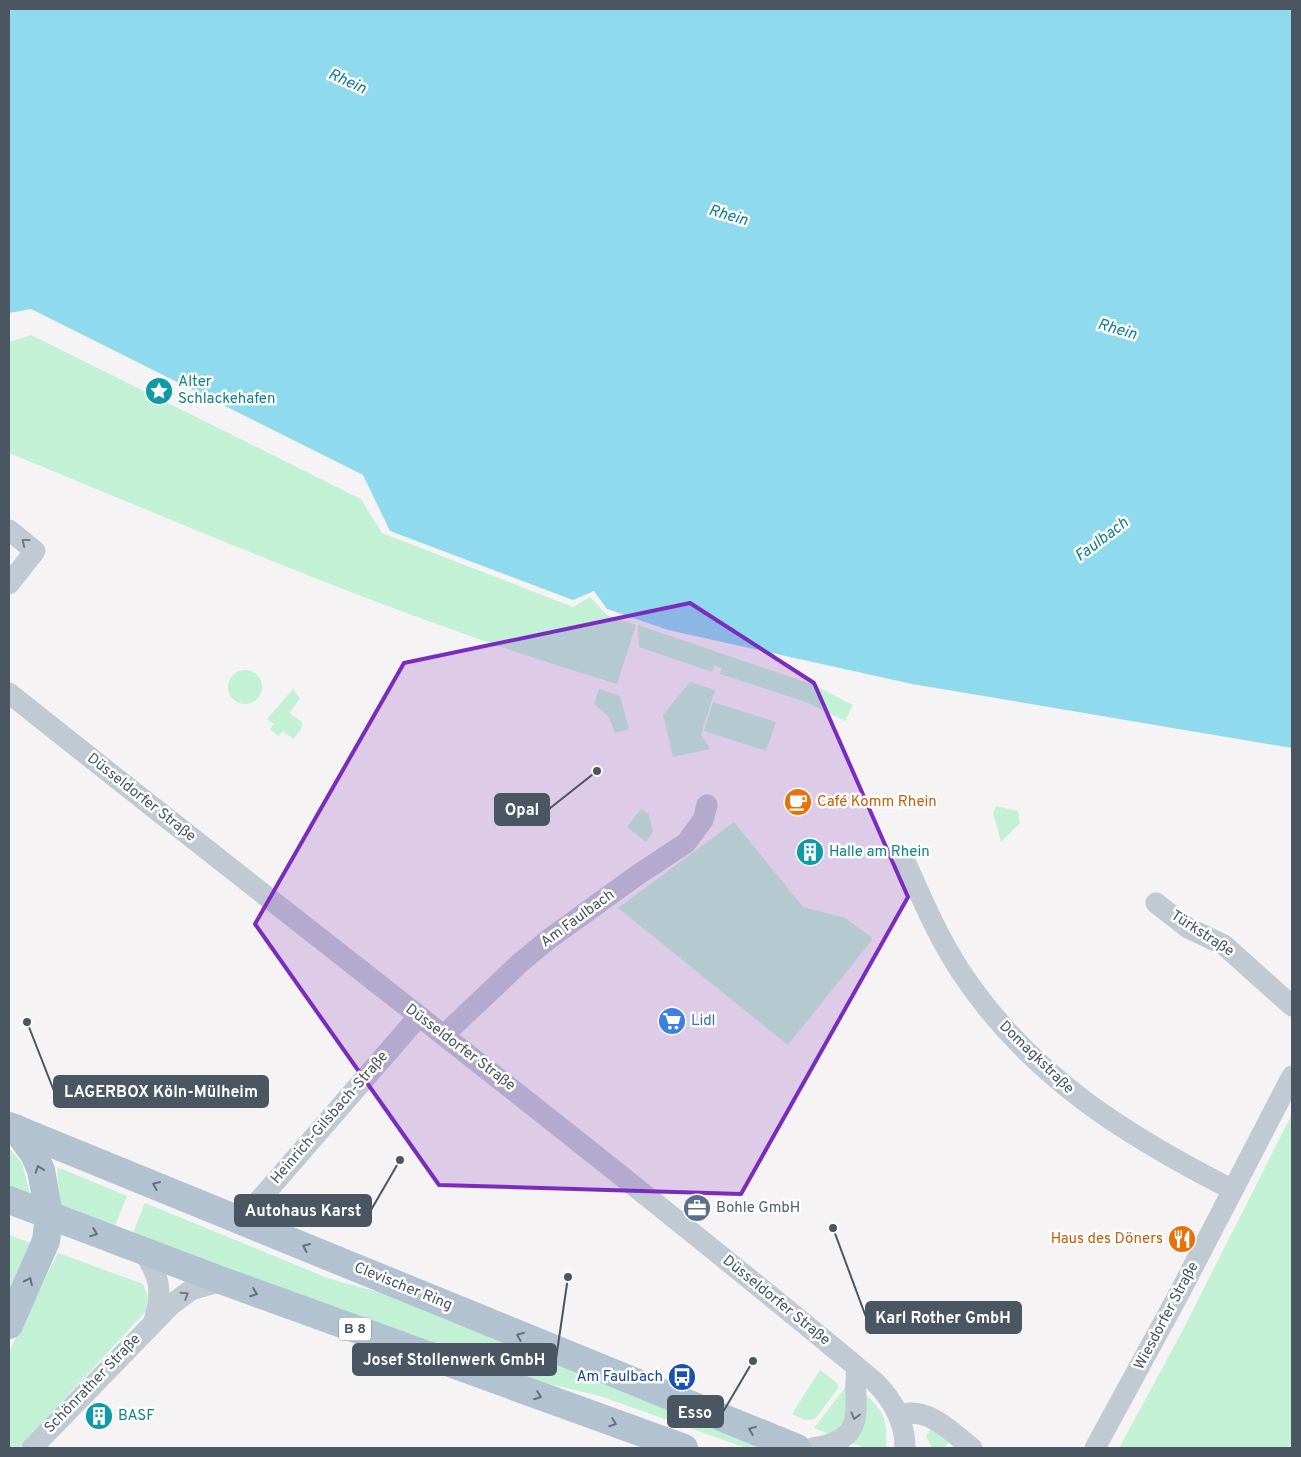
<svg xmlns="http://www.w3.org/2000/svg" width="1301" height="1457" viewBox="0 0 1301 1457" font-family="Overpass,sans-serif">
  <style>
    .green { fill: #c3f1d5 }
    .water { fill: #90daee }
    .lines { fill: none; stroke-linecap: round; stroke-linejoin: round }
    .minor { stroke: #c1cad2; stroke-width: 21 }
    .major { stroke: #b3c2d1; stroke-width: 28 }
    .oneway { stroke: #6e7983 }
    .oneway2 { stroke: #64717d }
    .marked { fill: #7b2cbf; fill-opacity: 0.2; stroke: #7b2cbf; stroke-width: 4; stroke-linejoin: round }
    .labels { text-anchor: middle; dominant-baseline: central; stroke-width: 5; stroke-linejoin: round; paint-order: stroke }
    .shield { fill: #fff; stroke: #808990; stroke-width: 1 }
    .shield-label { font-size: 14px; font-weight: bold; fill: #4a5661 }
    .culture-label { font-size: 15px; fill: #0d838f; stroke: #fff; text-anchor: start }
    .street-label { font-size: 15px; fill: #4a5661; stroke: #fff }
    .food-label { font-size: 15px; fill: #c56008; stroke: #fff; text-anchor: start }
    .shop-label { font-size: 15px; fill: #366cbe; stroke: #fff; text-anchor: start }
    .service-label { font-size: 15px; fill: #4e5e75; stroke: #fff; text-anchor: start }
    .transit-label { font-size: 15px; fill: #164399; stroke: #fff; text-anchor: end }
    .water-label { font-size: 16px; font-style: italic; fill: #0c7c9b; stroke: #fff }
    .leader { fill: none; stroke: #4a5661; stroke-width: 2 }
    .callout-dot { fill: #4a5661; stroke: #fff; stroke-width: 2 }
    .callout { fill: #4a5661; stroke: #4a5661; stroke-width: 2 }
    .callout-label { font-size: 16px; text-anchor: middle; font-weight: bold; fill: #fff }
  </style>
  <rect width="100%" height="100%" fill="#f5f3f3"/>
  <g class="green">
    <path d="M31,335L361,499L382,533L573,607L590,597L607,615L636,625L617,684C569,669 520,654 473,637C316,582 163,516 9,453V342Z"/>
    <path d="M638,625L814,685L853,705L845,721L806,702L720,674L722,668L714,665L712,672L639,647Z"/>
    <circle cx="245" cy="687" r="17"/>
    <path d="M690,682L715,690L701,734L710,749L673,757L663,715Z"/>
    <path d="M293,689L300,699L289,713L302,722L301,730L293,739L283,731L278,736L270,729L274,724L267,719Z"/>
    <path d="M599,689L620,696L629,729L615,733L609,717L594,704Z"/>
    <path d="M713,702L776,722L766,751L704,731Z"/>
    <path d="M996,806L1018,811L1020,823L1001,842L993,812Z"/>
    <path d="M641,809L649,815L653,832L646,842L627,827Z"/>
    <path d="M734,822L803,907L845,918L870,936L872,940L788,1045L618,908Z"/>
    <path d="M1292,1114V1448H1119L1184,1328Z"/>
    <path d="M9,1148L22,1163L30,1194L9,1188Z"/>
    <path d="M57,1167L127,1196L114,1228L60,1208Z"/>
    <path d="M145,1203L330,1279L393,1296L771,1448H746L600,1396L529,1379L132,1235Z"/>
    <path d="M9,1235L31,1243L9,1295Z"/>
    <path d="M58,1253L143,1284L148,1296L146,1311L19,1448H9V1352Z"/>
    <path d="M820,1370L837,1383L838,1388L815,1419L805,1420L792,1414Z"/>
    <path d="M847,1385L852,1410L834,1436L814,1428Z"/>
    <path d="M865,1394C886,1413 887,1422 886,1448H865L847,1441Z"/>
    <path d="M933,1429L950,1440L945,1448H932L926,1436L930,1430Z"/>
  </g>
  <path class="water" d="M9,9H1292V748L912,684L668,630L607,609L594,591L573,600L390,531L363,475L31,309L9,313Z"/>
  <g class="lines">
    <g class="minor">
      <path d="M9,530L35,551L9,584"/>
      <path d="M9,693C297,923 591,1146 875,1382C893,1400 905,1422 905,1448"/>
      <path d="M905,861C922,899 938,937 961,972C1030,1076 1125,1135 1233,1190"/>
      <path d="M1156,903L1188,928L1224,945L1292,1006"/>
      <path d="M445,1034L521,962L549,939L636,876L686,843L703,820L707,805"/>
      <path d="M242,1220L419,1016"/>
      <path d="M143,1251C160,1277 163,1291 154,1321"/>
      <path d="M899,1415C928,1406 950,1431 972,1448"/>
      <path d="M32,1448L172,1304L191,1290L223,1281"/>
      <path d="M813,1448C872,1439 851,1407 857,1368"/>
      <path d="M1095,1448L1180,1292L1292,1076"/>
    </g>
    <g class="major">
      <path d="M9,1126L797,1448"/>
      <path d="M9,1200L223,1281L684,1448"/>
      <path d="M9,1325L46,1241L49,1215L41,1170L34,1154L15,1128"/>
    </g>
  </g>
  <defs><path id="oneway-chevron" d="M-2-3.5L2.5 0L-2 3.5" fill="none" stroke-width="1.6" stroke-linecap="round" stroke-linejoin="round" transform="scale(1.25)"/></defs>
  <g class="oneway">
    <use href="#oneway-chevron" transform="translate(25 542) rotate(-142)"/>
    <use href="#oneway-chevron" transform="translate(185 1295) rotate(-33)"/>
    <use href="#oneway-chevron" transform="translate(855 1416) rotate(104)"/>
  </g>
  <g class="oneway2">
    <use href="#oneway-chevron" transform="translate(39 1169) rotate(-109)"/>
    <use href="#oneway-chevron" transform="translate(156 1185) rotate(-157)"/>
    <use href="#oneway-chevron" transform="translate(94 1233) rotate(21)"/>
    <use href="#oneway-chevron" transform="translate(306 1247) rotate(-157)"/>
    <use href="#oneway-chevron" transform="translate(29 1281) rotate(-65)"/>
    <use href="#oneway-chevron" transform="translate(254 1293) rotate(20)"/>
    <use href="#oneway-chevron" transform="translate(520 1336) rotate(-158)"/>
    <use href="#oneway-chevron" transform="translate(538 1396) rotate(20)"/>
    <use href="#oneway-chevron" transform="translate(613 1423) rotate(20)"/>
    <use href="#oneway-chevron" transform="translate(752 1430) rotate(-158)"/>
  </g>
  <path class="marked" d="M690,603L814,683L908,897L741,1194L439,1185L255,924L404,663Z"/>
  <defs>
    <symbol id="sight-disc" viewBox="-11 -11 22 22"><circle r="9.5" fill="#0f9aa8" stroke="#fff"/><path d="M0-6L1.8-2.2L6-1.7L2.9 1.2L3.7 5.4L0 3.3L-3.7 5.4L-2.9 1.2L-6-1.7L-1.8-2.2Z" fill="#fff"/></symbol>
    <symbol id="cafe-disc" viewBox="-11 -11 22 22"><circle r="9.5" fill="#e8710a" stroke="#fff"/><path d="M-5.5-4.5H6V0H3Q3 3.5 0 3.5H-2.5Q-5.5 3.5-5.5 0ZM3-3.2v2h1.7v-2ZM-6 4.5H4V6H-6Z" fill="#fff"/></symbol>
    <symbol id="building-disc" viewBox="-11 -11 22 22"><circle r="9.5" fill="#0f9aa8" stroke="#fff"/><path d="M-4-6H4V6H1V3H-1V6H-4ZM-2.5-4.3h1.7v1.8h-1.7ZM.8-4.3h1.7v1.8H.8ZM-2.5-1h1.7V.8h-1.7ZM.8-1h1.7V.8H.8Z" fill="#fff"/></symbol>
    <symbol id="supermarket-disc" viewBox="-11 -11 22 22"><circle r="9.5" fill="#3f7fe0" stroke="#fff"/><path d="M-6-5.5h2.5l.6 2H6L4.5 2H-2.5L-4.4-4H-6ZM-1.5 3.2a1.3 1.3 0 1 0 .1 0ZM3 3.2a1.3 1.3 0 1 0 .1 0Z" fill="#fff"/></symbol>
    <symbol id="office-disc" viewBox="-11 -11 22 22"><circle r="9.5" fill="#5c6f8a" stroke="#fff"/><path d="M-6-3h4V-5.5h4V-3h4V5H-6ZM-1-4.5V-3h2v-1.5ZM-6 0V1H6V0Z" fill="#fff"/></symbol>
    <symbol id="restaurant-disc" viewBox="-11 -11 22 22"><circle r="9.5" fill="#e8710a" stroke="#fff"/><path d="M-5-6h1v4h1v-4h1v4h1v-4h1v5L-1.5 .5V6h-2V.5L-5-1ZM5-6V6H3V1.5H1.5Q1.5-4 5-6Z" fill="#fff"/></symbol>
    <symbol id="bus-disc" viewBox="-11 -11 22 22"><circle r="9.5" fill="#1a4fb4" stroke="#fff"/><path d="M-5-6H5V4H4V6H2V4H-2V6H-4V4H-5ZM-3.5-4V0h7V-4ZM-3.5 1.2v1.5H-2V1.2ZM2 1.2v1.5H3.5V1.2Z" fill="#fff"/></symbol>
  </defs>
  <g fill-rule="evenodd">
    <use href="#sight-disc" x="143" y="375" width="32" height="32"/>
    <use href="#cafe-disc" x="782" y="786" width="32" height="32"/>
    <use href="#building-disc" x="794" y="836" width="32" height="32"/>
    <use href="#supermarket-disc" x="656" y="1005" width="32" height="32"/>
    <use href="#office-disc" x="681" y="1192" width="32" height="32"/>
    <use href="#restaurant-disc" x="1166" y="1223" width="32" height="32"/>
    <use href="#bus-disc" x="666" y="1361" width="32" height="32"/>
    <use href="#building-disc" x="83" y="1400" width="32" height="32"/>
  </g>
  <g class="labels">
    <rect class="shield" x="339" y="1317.5" width="32" height="23" rx="4"/>
    <g class="shield-label">
      <text x="355" y="1329">B 8</text>
    </g>
    <g class="culture-label">
      <text x="178" y="382">Alter<tspan x="178" dy="17">Schlackehafen</tspan></text>
      <text x="829" y="852">Halle am Rhein</text>
      <text x="118" y="1416">BASF</text>
    </g>
    <g class="street-label">
      <text transform="translate(141 798) rotate(38)">Düsseldorfer Straße</text>
      <text transform="translate(578 919) rotate(-36)">Am Faulbach</text>
      <text transform="translate(1202 934) rotate(33)">Türkstraße</text>
      <text transform="translate(460 1048) rotate(37)">Düsseldorfer Straße</text>
      <text transform="translate(1036 1058) rotate(44)">Domagkstraße</text>
      <text transform="translate(330 1118) rotate(-49)">Heinrich-Gilsbach-Straße</text>
      <text transform="translate(403 1287) rotate(22)">Clevischer Ring</text>
      <text transform="translate(776 1301) rotate(39)">Düsseldorfer Straße</text>
      <text transform="translate(1167 1316) rotate(-62)">Wiesdorfer Straße</text>
      <text transform="translate(93 1384) rotate(-46)">Schönrather Straße</text>
    </g>
    <g class="food-label">
      <text x="817" y="802">Café Komm Rhein</text>
      <text x="1163" y="1239" text-anchor="end">Haus des Döners</text>
    </g>
    <g class="shop-label">
      <text x="691" y="1021">Lidl</text>
    </g>
    <g class="service-label">
      <text x="716" y="1208">Bohle GmbH</text>
    </g>
    <g class="transit-label">
      <text x="663" y="1377">Am Faulbach</text>
    </g>
    <g class="water-label">
      <text transform="translate(347 82) rotate(24)">Rhein</text>
      <text transform="translate(728 216) rotate(16)">Rhein</text>
      <text transform="translate(1117 330) rotate(16)">Rhein</text>
      <text transform="translate(1102 540) rotate(-37)">Faulbach</text>
    </g>
  </g>
  <path class="leader" d="M597 771L549 809M27 1022L54 1091M400 1160L371 1210M833 1228L866 1317M568 1277L556 1359M753 1361L723 1412"/>
  <g class="callout-dot">
    <circle cx="597" cy="771" r="5"/>
    <circle cx="27" cy="1022" r="5"/>
    <circle cx="400" cy="1160" r="5"/>
    <circle cx="833" cy="1228" r="5"/>
    <circle cx="568" cy="1277" r="5"/>
    <circle cx="753" cy="1361" r="5"/>
  </g>
  <g class="callout">
    <rect x="495" y="794" width="54" height="31" rx="5"/>
    <rect x="54" y="1076" width="214" height="31" rx="5"/>
    <rect x="235" y="1195" width="136" height="31" rx="5"/>
    <rect x="866" y="1302" width="155" height="31" rx="5"/>
    <rect x="353" y="1344" width="203" height="31" rx="5"/>
    <rect x="668" y="1396" width="55" height="31" rx="5"/>
  </g>
  <g class="callout-label">
    <text x="522" y="815">Opal</text>
    <text x="161" y="1097">LAGERBOX Köln-Mülheim</text>
    <text x="303" y="1216">Autohaus Karst</text>
    <text x="943" y="1323">Karl Rother GmbH</text>
    <text x="454" y="1365">Josef Stollenwerk GmbH</text>
    <text x="695" y="1418">Esso</text>
  </g>
  <rect width="1301" height="1457" fill="none" stroke="#4a5661" stroke-width="20"/>
</svg>
